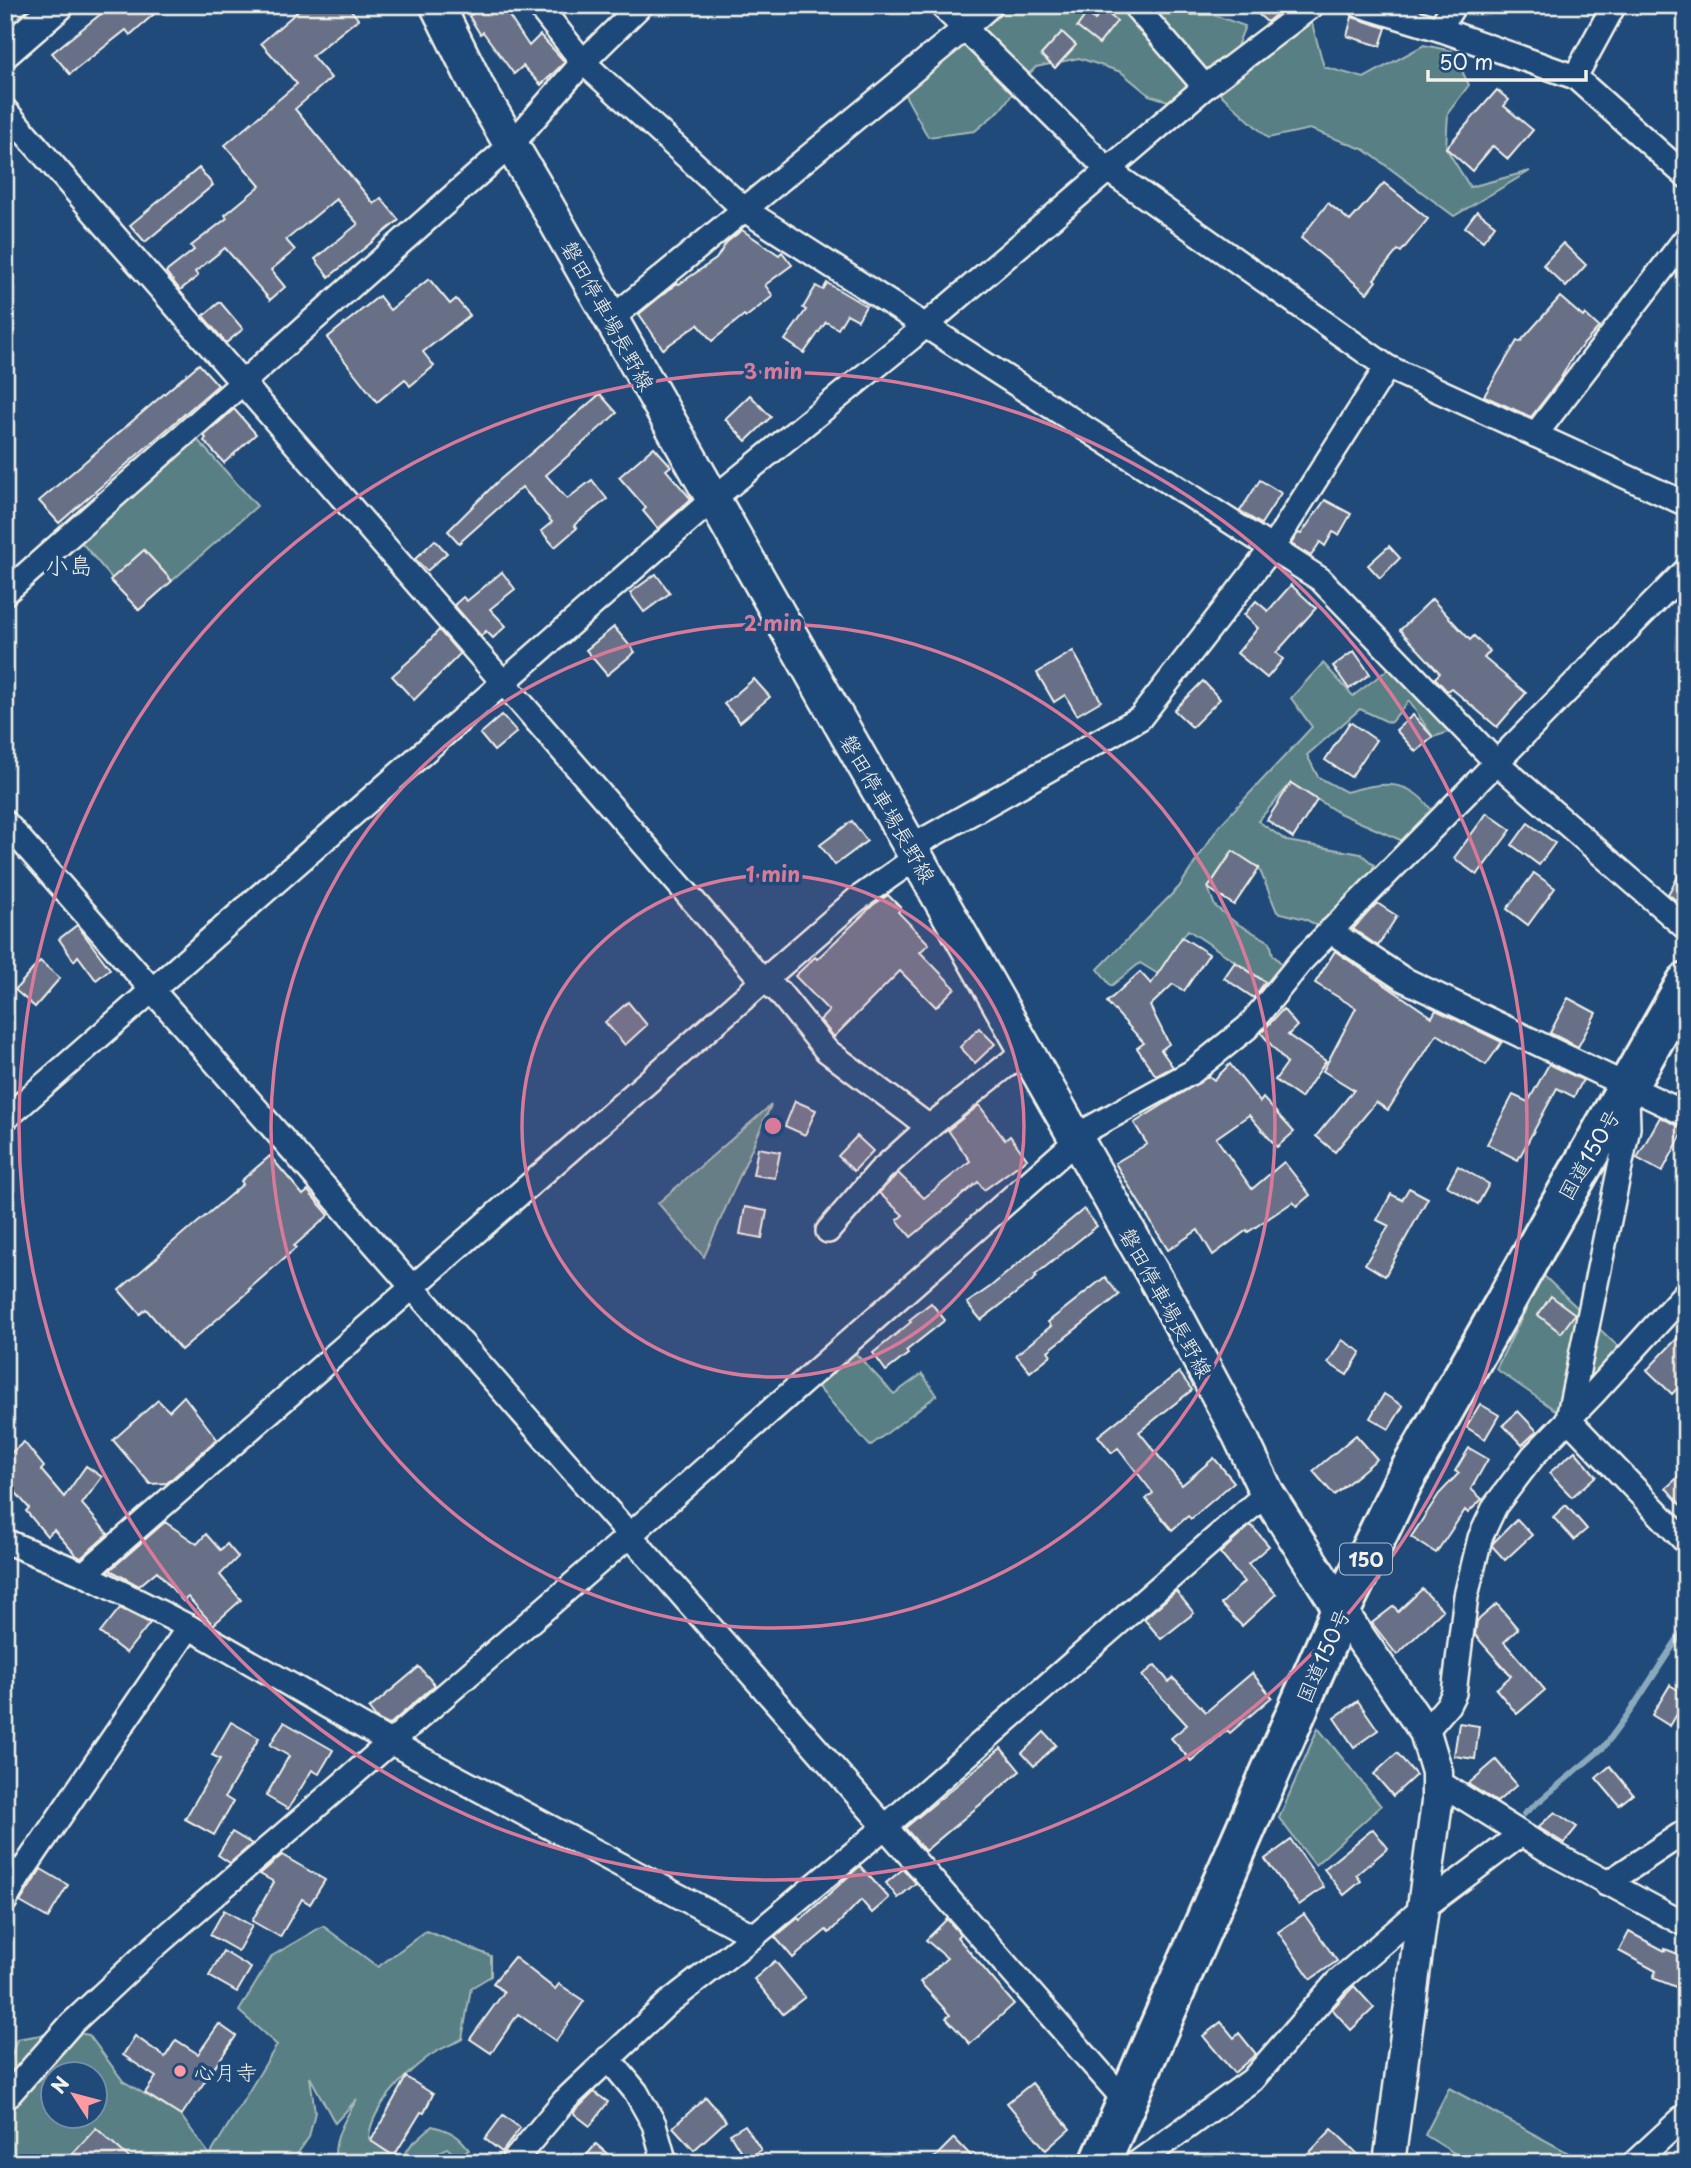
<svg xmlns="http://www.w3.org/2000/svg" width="1691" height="2168" viewBox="0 0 1691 2168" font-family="'Playpen Sans','Klee One',sans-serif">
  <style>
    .green { fill: #597f84; stroke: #a6b8b6; stroke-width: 2; fill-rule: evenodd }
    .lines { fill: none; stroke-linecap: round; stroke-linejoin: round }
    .stream { stroke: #8aaabc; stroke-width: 6 }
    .building { fill: #676f88; stroke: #f4f1e8; stroke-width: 2 }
    .minor-casing { stroke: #f4f1e8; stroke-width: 28 }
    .tertiary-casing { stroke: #f4f1e8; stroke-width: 35 }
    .secondary-casing { stroke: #f4f1e8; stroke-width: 38 }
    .trunk-casing { stroke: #f4f1e8; stroke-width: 44 }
    .minor { stroke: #1f4a7a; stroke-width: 23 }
    .tertiary { stroke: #1f4a7a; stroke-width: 30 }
    .secondary { stroke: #1f4a7a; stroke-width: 33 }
    .trunk { stroke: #1f4a7a; stroke-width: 38 }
    .ring { fill: none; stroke: #d87a9a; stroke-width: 3.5 }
    .poi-dot { fill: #ff9aa2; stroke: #1f4a7a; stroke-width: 2.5 }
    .labels { text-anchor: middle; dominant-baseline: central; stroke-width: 7; stroke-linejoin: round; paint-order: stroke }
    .shield { fill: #1f4a7a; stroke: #b4bfc7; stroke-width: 2 }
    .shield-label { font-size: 19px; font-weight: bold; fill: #f4f1e8 }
    .street-label { font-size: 21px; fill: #f4f1e8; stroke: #1f4a7a }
    .poi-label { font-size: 21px; fill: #f4f1e8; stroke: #1f4a7a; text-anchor: start }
    .quarter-label { font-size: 24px; fill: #f4f1e8; stroke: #1f4a7a }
    .centre { fill: #d87a9a; stroke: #1f4a7a; stroke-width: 3.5 }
    .ring-label { font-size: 21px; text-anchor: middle; font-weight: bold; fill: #d87a9a; stroke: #1f4a7a; stroke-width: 7; stroke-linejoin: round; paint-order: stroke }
  </style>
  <rect width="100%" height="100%" fill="#1f4a7a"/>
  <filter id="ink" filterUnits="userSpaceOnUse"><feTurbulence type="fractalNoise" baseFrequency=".0143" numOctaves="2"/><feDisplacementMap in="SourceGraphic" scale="14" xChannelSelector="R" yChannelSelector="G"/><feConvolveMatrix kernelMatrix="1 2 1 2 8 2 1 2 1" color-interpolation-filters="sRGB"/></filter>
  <g filter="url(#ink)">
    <g class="green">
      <path d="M991,5H1160L1189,15H1214L1245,26L1227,71L1184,106L1149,95L1121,72L1079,58L1036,67L1024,79L1000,110L975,131L928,137L899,84Z"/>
      <path d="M1308,9L1324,67L1364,78L1424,45L1452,51L1469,85L1448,113L1446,148L1470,187L1530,171L1454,216L1365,150L1310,129L1268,138L1216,90Z"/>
      <path d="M195,437L257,506L139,610L76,536Z"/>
      <path d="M1323,663L1353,696L1391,667L1449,732L1433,737L1409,701L1390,723L1360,709L1307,755L1318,777L1346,792C1383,782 1411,777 1434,814L1414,846L1339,813L1291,783L1258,821L1287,841L1361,854L1374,865L1366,885L1320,927L1305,919L1277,912L1259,868L1232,851L1208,888L1215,906L1236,923L1270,942L1273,955L1284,966L1278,990L1188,930L1158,974L1140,963L1111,986L1098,969L1179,887L1219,826L1312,727L1291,698Z"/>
      <path d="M771,1105L704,1257L658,1203Z"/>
      <path d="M1543,1275L1628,1356L1568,1419L1496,1369Z"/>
      <path d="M854,1352L894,1394L922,1374L937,1395L870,1446L816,1385Z"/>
      <path d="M1318,1728L1381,1806L1315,1865L1279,1818Z"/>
      <path d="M323,1926L378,1967L426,1931L491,1956V1976L471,1988L462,2039C451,2045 437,2050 428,2057C404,2075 370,2109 369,2139L396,2157L398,2163H336C331,2141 346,2117 357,2099L335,2123L310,2077L315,2112L309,2137L291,2163H5V2076L17,2039L66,2031L89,2035L123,2081L181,2116L210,2155L277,2045L239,2011L272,1956ZM52,2074H94V2116H52Z"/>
      <path d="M1449,2088L1587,2163H1470L1425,2135Z"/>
      <path d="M432,2126C448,2130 460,2135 469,2150L456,2156L447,2148L433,2156L428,2163H399L411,2145Z"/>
    </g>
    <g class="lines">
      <path class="stream" d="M1524,1814L1604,1747L1631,1710L1686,1626"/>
    </g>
    <g class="building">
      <path d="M112,5H147L154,14L130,35L126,30L70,74L52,53Z"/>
      <path d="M305,5H347L358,19L312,56L331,78L295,109L374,204L381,198L399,220L329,277L315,259L358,224L336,199L286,240L295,250L271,270L285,287L270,300L225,248L195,272L198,276L180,290L166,272L194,250L191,246L227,218L225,215L260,186L225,145L297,84L261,43Z"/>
      <path d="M486,5H524L509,16L529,46L540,35L565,62L541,85L523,66L514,74L483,32L480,34L469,16Z"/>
      <path d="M1248,5H1287L1267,22Z"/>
      <path d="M1103,10L1117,21L1099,44L1077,27L1087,13L1095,20Z"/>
      <path d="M1352,17L1386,28L1380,46L1347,36Z"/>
      <path d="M1062,32L1076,45L1055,68L1041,55Z"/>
      <path d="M1497,90L1509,100L1504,106L1533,130L1508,159L1493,146L1472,171L1446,148Z"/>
      <path d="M199,168L213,185L145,242L130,225Z"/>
      <path d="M1384,183L1428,219L1401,252L1398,250L1374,279L1376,281L1367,293L1301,238L1328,203L1350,221Z"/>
      <path d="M1477,211L1495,225L1483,241L1465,227Z"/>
      <path d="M742,230L779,255L782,252L792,265L765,285L773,296L746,317L744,315L712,341L698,324L663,349L639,314L677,283L679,284L716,259L727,242Z"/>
      <path d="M1563,243L1586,265L1566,287L1543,265Z"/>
      <path d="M429,279L450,304L456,299L470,315L423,352L434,366L410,386L405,379L377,402L327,338L379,296L390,310Z"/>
      <path d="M827,283L866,306L858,320L847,314L838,329L826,322L804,353L785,340L806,310L803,308L816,286L823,290Z"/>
      <path d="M1560,297L1583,317L1585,314L1599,327L1574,355L1559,381L1531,417L1484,396L1517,341L1520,342Z"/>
      <path d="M220,302L243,329L226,343L203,316Z"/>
      <path d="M199,364L218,385L59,523L39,501Z"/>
      <path d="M600,394L617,413L546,475L567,499L592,480L607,499L574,525L577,528L555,547L541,531L552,522L522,487L459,543L448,531L496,483Z"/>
      <path d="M750,395L771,417L746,441L725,419Z"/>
      <path d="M234,409L256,434L224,463L204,441L206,438L204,436Z"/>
      <path d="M654,447L671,466L666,470L691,499L658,529L643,511L646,508L619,477Z"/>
      <path d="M1260,480L1281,493L1261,524L1240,511Z"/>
      <path d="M1325,500L1351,514L1339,535L1333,532L1325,546L1320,542L1311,556L1291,544L1298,533L1301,534Z"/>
      <path d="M435,540L447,553L427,571L415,559Z"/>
      <path d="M1389,546L1400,558L1380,578L1368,565Z"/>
      <path d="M144,550L172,581L139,610L110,580Z"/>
      <path d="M502,572L515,589L490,609L506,626L493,638L486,631L481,636L454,605L463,597L467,601Z"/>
      <path d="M656,574L670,593L644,612L630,593Z"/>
      <path d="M1291,585L1316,608L1276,653L1283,659L1267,678L1237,653L1258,628L1244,615L1256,601L1268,611Z"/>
      <path d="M1432,599L1470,640L1474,636L1490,651L1484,658L1526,693L1497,727L1451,688L1447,691L1435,678L1440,673L1400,630Z"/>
      <path d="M614,627L635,652L607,675L586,650Z"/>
      <path d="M439,630L460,654L414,700L392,676L418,653Z"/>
      <path d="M1073,651L1101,701L1077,715L1065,695L1054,702L1037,673Z"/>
      <path d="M1354,651L1370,674L1349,689L1333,666Z"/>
      <path d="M754,679L770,697L740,722L724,704Z"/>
      <path d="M1203,681L1220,699L1192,727L1174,710Z"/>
      <path d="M502,715L517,732L494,751L480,734Z"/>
      <path d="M1413,715L1433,737L1416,752L1396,730Z"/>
      <path d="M1350,722L1376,740L1351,777L1325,760Z"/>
      <path d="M1291,783L1317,800L1293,838L1267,820Z"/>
      <path d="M1487,813L1511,830L1477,875L1454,858Z"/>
      <path d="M852,821L867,841L835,865L820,845Z"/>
      <path d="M1528,823L1555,843L1539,865L1512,845Z"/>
      <path d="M1233,851L1259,868L1234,905L1208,888Z"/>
      <path d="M1686,863V908L1668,894Z"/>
      <path d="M1534,873L1555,888L1528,925L1507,909Z"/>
      <path d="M888,895L901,908L898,912L929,944L920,952L955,988L936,1007L900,971L834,1037L820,1020L829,1011L795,976L815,957L817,959L873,905Z"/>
      <path d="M1377,903L1397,916L1378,946L1353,929Z"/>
      <path d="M77,925L110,969L96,980L78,956L74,961L59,939Z"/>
      <path d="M1182,937L1209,954L1184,991L1173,984L1150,1006L1169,1044L1161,1050L1173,1067L1156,1076L1137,1048L1144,1043L1107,1002L1140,972L1151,984Z"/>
      <path d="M1335,951L1432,1017L1436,1010L1502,1042L1486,1065L1437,1034L1388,1110L1376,1102L1335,1152L1316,1136L1354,1090L1323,1071L1356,1008L1315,983Z"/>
      <path d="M40,961L60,978L35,1007L15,990Z"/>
      <path d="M1235,962L1265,982L1254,998L1224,978Z"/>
      <path d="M1568,998L1596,1013L1578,1047L1550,1033Z"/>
      <path d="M628,1002L647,1025L625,1045L605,1022Z"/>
      <path d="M1283,1009L1297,1026L1288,1035L1326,1061L1301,1098L1275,1080L1287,1063L1261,1033Z"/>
      <path d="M979,1028L995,1044L975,1063L960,1047Z"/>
      <path d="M1230,1064L1260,1102L1263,1098L1294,1132L1277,1147L1249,1115L1216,1138L1252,1189L1284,1162L1310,1195L1297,1206L1293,1202L1248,1232L1247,1230L1213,1255L1198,1230L1168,1250L1115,1163L1147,1144L1134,1123L1209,1076L1214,1080Z"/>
      <path d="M1549,1064L1583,1080L1574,1097L1557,1088L1518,1160L1487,1144L1513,1095L1528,1102Z"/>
      <path d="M795,1101L816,1110L805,1135L785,1126Z"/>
      <path d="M979,1105L1005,1140L1010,1136L1027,1159L984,1190L978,1182L911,1237L897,1220L903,1215L879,1193L898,1173L924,1198L970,1161L948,1130Z"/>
      <path d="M1660,1117L1685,1129L1662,1172L1637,1158Z"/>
      <path d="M857,1136L873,1151L854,1171L838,1156Z"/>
      <path d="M758,1148L780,1152L775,1178L753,1175Z"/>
      <path d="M270,1156L303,1195L308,1191L329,1215L294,1246L296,1248L249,1289L251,1290L181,1350L146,1309L140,1314L119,1290L160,1255L159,1254L188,1229L189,1230L243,1184L241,1181Z"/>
      <path d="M1458,1166L1489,1184L1478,1204L1447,1186Z"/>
      <path d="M1409,1188L1428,1198L1385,1276L1365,1264L1389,1226L1377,1220L1391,1194L1402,1200Z"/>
      <path d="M745,1207L767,1211L762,1238L740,1234Z"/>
      <path d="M1084,1209L1097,1226L1035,1275L1037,1277L981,1320L967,1303L990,1287Z"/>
      <path d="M1105,1277L1119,1295L1048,1351L1051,1355L1030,1372L1016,1355L1051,1326L1048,1322Z"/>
      <path d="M1551,1296L1575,1314L1561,1333L1538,1315Z"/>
      <path d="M931,1303L945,1320L906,1351L908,1354L886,1371L873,1353L911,1322L909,1320Z"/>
      <path d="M1686,1329V1379L1672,1394L1647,1370Z"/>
      <path d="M1342,1340L1361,1352L1347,1375L1328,1363Z"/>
      <path d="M1179,1372L1192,1390L1139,1432L1182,1485L1214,1458L1234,1482L1191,1519L1188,1516L1172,1530L1146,1499L1153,1493L1118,1448L1112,1453L1098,1436Z"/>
      <path d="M1384,1394L1403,1406L1389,1429L1370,1418Z"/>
      <path d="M184,1396L217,1439L167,1483L150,1484L113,1440L158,1400L169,1411Z"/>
      <path d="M1480,1404L1499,1415L1485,1439L1466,1427Z"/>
      <path d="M1518,1411L1537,1431L1522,1445L1503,1425Z"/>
      <path d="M1356,1435L1377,1459L1334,1495L1313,1471Z"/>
      <path d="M24,1442L44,1467L41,1470L64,1497L86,1466L102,1477L82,1504L108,1534L81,1558L76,1555L54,1530L47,1536L26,1511L29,1508L5,1480V1458Z"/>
      <path d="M1469,1448L1488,1459L1471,1489L1482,1499L1468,1513L1465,1510L1436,1553L1411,1537L1439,1494L1459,1473L1455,1471Z"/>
      <path d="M1575,1451L1596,1476L1572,1497L1549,1473Z"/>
      <path d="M1686,1470V1511L1666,1488Z"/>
      <path d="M1566,1505L1587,1529L1574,1540L1553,1517Z"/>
      <path d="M1517,1519L1532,1535L1505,1560L1492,1546L1493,1543Z"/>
      <path d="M165,1522L197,1544L206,1534L220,1550L227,1544L238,1557L220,1575L241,1600L213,1625L188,1597L183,1601L157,1571L139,1586L110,1570Z"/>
      <path d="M1251,1525L1269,1546L1248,1564L1276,1594L1242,1626L1221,1604L1244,1582L1220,1553Z"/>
      <path d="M1422,1589L1443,1610L1397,1655L1372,1623L1394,1606L1398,1612Z"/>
      <path d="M1176,1591L1194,1613L1161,1639L1144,1619Z"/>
      <path d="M1497,1604L1518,1629L1504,1642L1545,1690L1517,1714L1496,1689L1511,1676L1475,1635L1477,1621Z"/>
      <path d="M120,1608L150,1623L126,1653L100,1633Z"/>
      <path d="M1155,1665L1169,1682L1173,1678L1206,1712L1252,1673L1272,1697L1230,1733L1227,1730L1191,1761L1171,1738L1187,1725L1142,1676Z"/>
      <path d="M419,1667L435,1685L389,1725L377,1719L369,1709Z"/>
      <path d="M1670,1685L1686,1695V1699L1670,1726L1652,1715Z"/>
      <path d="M1358,1701L1378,1730L1354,1747L1334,1718Z"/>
      <path d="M231,1722L259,1738L225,1797L233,1802L214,1835L185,1819L220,1759L212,1755Z"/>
      <path d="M284,1722L333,1750L319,1774L312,1770L288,1809L266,1796L289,1756L270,1745Z"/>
      <path d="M1459,1723L1479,1726L1475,1759L1454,1756Z"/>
      <path d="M1044,1732L1056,1745L1034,1766L1022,1753Z"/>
      <path d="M1001,1748L1020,1771L925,1851L905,1828Z"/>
      <path d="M1397,1753L1416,1775L1393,1796L1374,1774Z"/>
      <path d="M1496,1760L1517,1785L1497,1802L1468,1784Z"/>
      <path d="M1610,1766L1633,1794L1619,1805L1596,1778Z"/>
      <path d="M1555,1812L1577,1827L1564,1843L1538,1827Z"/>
      <path d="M1373,1829L1388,1848L1356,1875L1361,1881L1344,1895L1324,1869Z"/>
      <path d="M232,1832L252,1844L230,1863L218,1855Z"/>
      <path d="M1291,1840L1324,1887L1299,1905L1265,1859Z"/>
      <path d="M282,1855L325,1880L310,1904L302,1899L280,1937L252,1921L274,1882L260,1874Z"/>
      <path d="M860,1866L889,1898L872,1913L861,1900L829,1933L826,1930L793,1958L775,1937L798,1918L800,1920Z"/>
      <path d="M41,1869L68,1885L48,1918L20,1902Z"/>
      <path d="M903,1869L916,1883L898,1898L886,1883Z"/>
      <path d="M224,1910L252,1926L238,1951L210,1935Z"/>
      <path d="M1304,1914L1337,1961L1311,1979L1278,1932Z"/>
      <path d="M947,1919L960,1934L957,1937L1014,2004L970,2044L946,2018L950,2015L920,1982L947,1958L926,1940Z"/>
      <path d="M1629,1932L1665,1951V1949L1686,1957V1991L1653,1978L1656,1971L1619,1951Z"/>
      <path d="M223,1951L251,1968L237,1992L209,1976Z"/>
      <path d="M514,1957L555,1989L559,1984L584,2001L556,2041L518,2014L491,2053L470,2039L504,1992L493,1983Z"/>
      <path d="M775,1961L805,1997L783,2014L754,1979Z"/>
      <path d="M1354,1986L1374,2008L1351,2030L1332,2009Z"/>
      <path d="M1221,2022L1234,2038L1239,2033L1256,2054L1234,2073L1203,2036Z"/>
      <path d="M219,2024L236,2036L181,2116L145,2093L156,2077L123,2055L135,2036L165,2057L176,2040L198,2054Z"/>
      <path d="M406,2077L433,2094L424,2113L421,2112L394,2156L371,2141Z"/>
      <path d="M1032,2083L1070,2129L1046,2150L1007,2103Z"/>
      <path d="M594,2092L608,2102L590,2126L573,2113Z"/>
      <path d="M706,2097L726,2121L694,2150L673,2127Z"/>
      <path d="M503,2115L520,2128L502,2152L485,2139Z"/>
      <path d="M745,2125L761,2150L746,2160L730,2134Z"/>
      <path d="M96,2128L135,2163H64Z"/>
      <path d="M1332,2129L1367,2163H1321L1310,2152Z"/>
      <path d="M954,2138L978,2163H929Z"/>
      <path d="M596,2144L618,2163H580Z"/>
    </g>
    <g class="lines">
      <defs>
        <g id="minor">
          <path d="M538,5L583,62L745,210L1320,579L1496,762L1686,928"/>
          <path d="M941,5L1108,170L1387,367L1686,504"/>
          <path d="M1134,5L1205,87"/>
          <path d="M1360,5L1439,29L1575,77L1686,176"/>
          <path d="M1439,29L1454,5"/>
          <path d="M1575,77L1614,5"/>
          <path d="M5,110L756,973L779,992L826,1050L929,1127"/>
          <path d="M611,319L964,29L991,5"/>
          <path d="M1535,435L1686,238"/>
          <path d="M5,593L512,144L583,62L641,5"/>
          <path d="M5,822L1127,2103"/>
          <path d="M911,847L1140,718L1272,548L1387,367"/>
          <path d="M1330,931L1403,979L1686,1114"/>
          <path d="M1627,1093L1628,1128L1568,1419L1686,1542"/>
          <path d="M5,1119L713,499L911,338L1205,87L1313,5"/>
          <path d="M1074,1137L1192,1072L1248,1027L1303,959L1686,570"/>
          <path d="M828,1231L879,1172L929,1127L1026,1050"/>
          <path d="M5,1541L84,1574L189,1627L390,1742L754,1936"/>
          <path d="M84,1574L856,900L917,857"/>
          <path d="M1425,1732L1448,1705L1454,1693L1466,1596L1480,1538L1495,1506L1533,1456L1594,1393L1686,1292"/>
          <path d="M1437,1781L1552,1853L1686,1925"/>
          <path d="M5,1866L19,1876L189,1627"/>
          <path d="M1606,1884L1686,1831"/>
          <path d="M5,1901L19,1876"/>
          <path d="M608,2058L636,2092L654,2124L665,2163"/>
          <path d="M5,2099L71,2024L147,1953L630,1535L1076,1141"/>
          <path d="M512,2163L564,2101L668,2003L754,1936L885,1827L1267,1493"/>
          <path d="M1137,2163L1252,2080L1337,1982L1423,1908L1521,1834"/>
          <path d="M1634,2163L1686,2115"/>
        </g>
        <g id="tertiary">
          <path d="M5,52L59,5"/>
          <path d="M1341,1610L1425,1732L1437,1772V1802L1389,2163"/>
        </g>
        <path id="secondary" d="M437,5L479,90L543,199L1171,1306L1239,1434L1267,1493L1341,1610"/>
        <path id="trunk" d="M1100,2163L1341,1610L1402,1484L1686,983"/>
      </defs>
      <use href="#minor" class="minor-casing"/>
      <use href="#tertiary" class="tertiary-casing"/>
      <use href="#secondary" class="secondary-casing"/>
      <use href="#trunk" class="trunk-casing"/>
      <use href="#minor" class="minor"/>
      <use href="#tertiary" class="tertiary"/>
      <use href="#secondary" class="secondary"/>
      <use href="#trunk" class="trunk"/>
    </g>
  </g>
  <circle cx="773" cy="1126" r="251" fill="#d87a9a" fill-opacity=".12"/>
  <g class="ring">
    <circle cx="773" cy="1126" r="251"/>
    <circle cx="773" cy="1126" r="502"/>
    <circle cx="773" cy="1126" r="754"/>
  </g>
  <circle class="poi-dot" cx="180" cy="2071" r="7"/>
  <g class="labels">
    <rect class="shield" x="1340" y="1543.5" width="52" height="31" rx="5"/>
    <g class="shield-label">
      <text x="1366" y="1559">150</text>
    </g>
    <g class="street-label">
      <text transform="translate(609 315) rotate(61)">磐田停車場長野線</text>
      <text transform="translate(889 808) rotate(60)">磐田停車場長野線</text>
      <text transform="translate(1588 1154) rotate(-60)">国道150号</text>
      <text transform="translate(1167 1302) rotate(61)">磐田停車場長野線</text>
      <text transform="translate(1322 1655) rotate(-66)">国道150号</text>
    </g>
    <g class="poi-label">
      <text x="194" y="2071">心月寺</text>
    </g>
    <g class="quarter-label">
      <text x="69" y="564">小島</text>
    </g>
  </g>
  <circle cx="773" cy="1126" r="10" class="centre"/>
  <g class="ring-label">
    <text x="773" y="379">3 min</text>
    <text x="773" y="631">2 min</text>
    <text x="773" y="882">1 min</text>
  </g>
  <rect width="1691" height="2168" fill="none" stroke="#1f4a7a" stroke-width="28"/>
  <rect x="14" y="14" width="1663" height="2140" fill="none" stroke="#f4f1e8" stroke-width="2.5" filter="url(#ink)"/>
  <g transform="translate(74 2095) rotate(306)"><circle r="33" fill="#1f4a7a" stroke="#748da6" stroke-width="2"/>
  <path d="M0-5L12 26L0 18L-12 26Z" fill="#ff9aa2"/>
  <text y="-10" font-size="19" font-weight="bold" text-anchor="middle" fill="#f4f1e8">N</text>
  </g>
  <path d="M1428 70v10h158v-10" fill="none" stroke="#f4f1e8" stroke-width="3.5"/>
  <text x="1439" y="70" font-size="21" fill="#f4f1e8" stroke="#1f4a7a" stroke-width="5" paint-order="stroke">50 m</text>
</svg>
